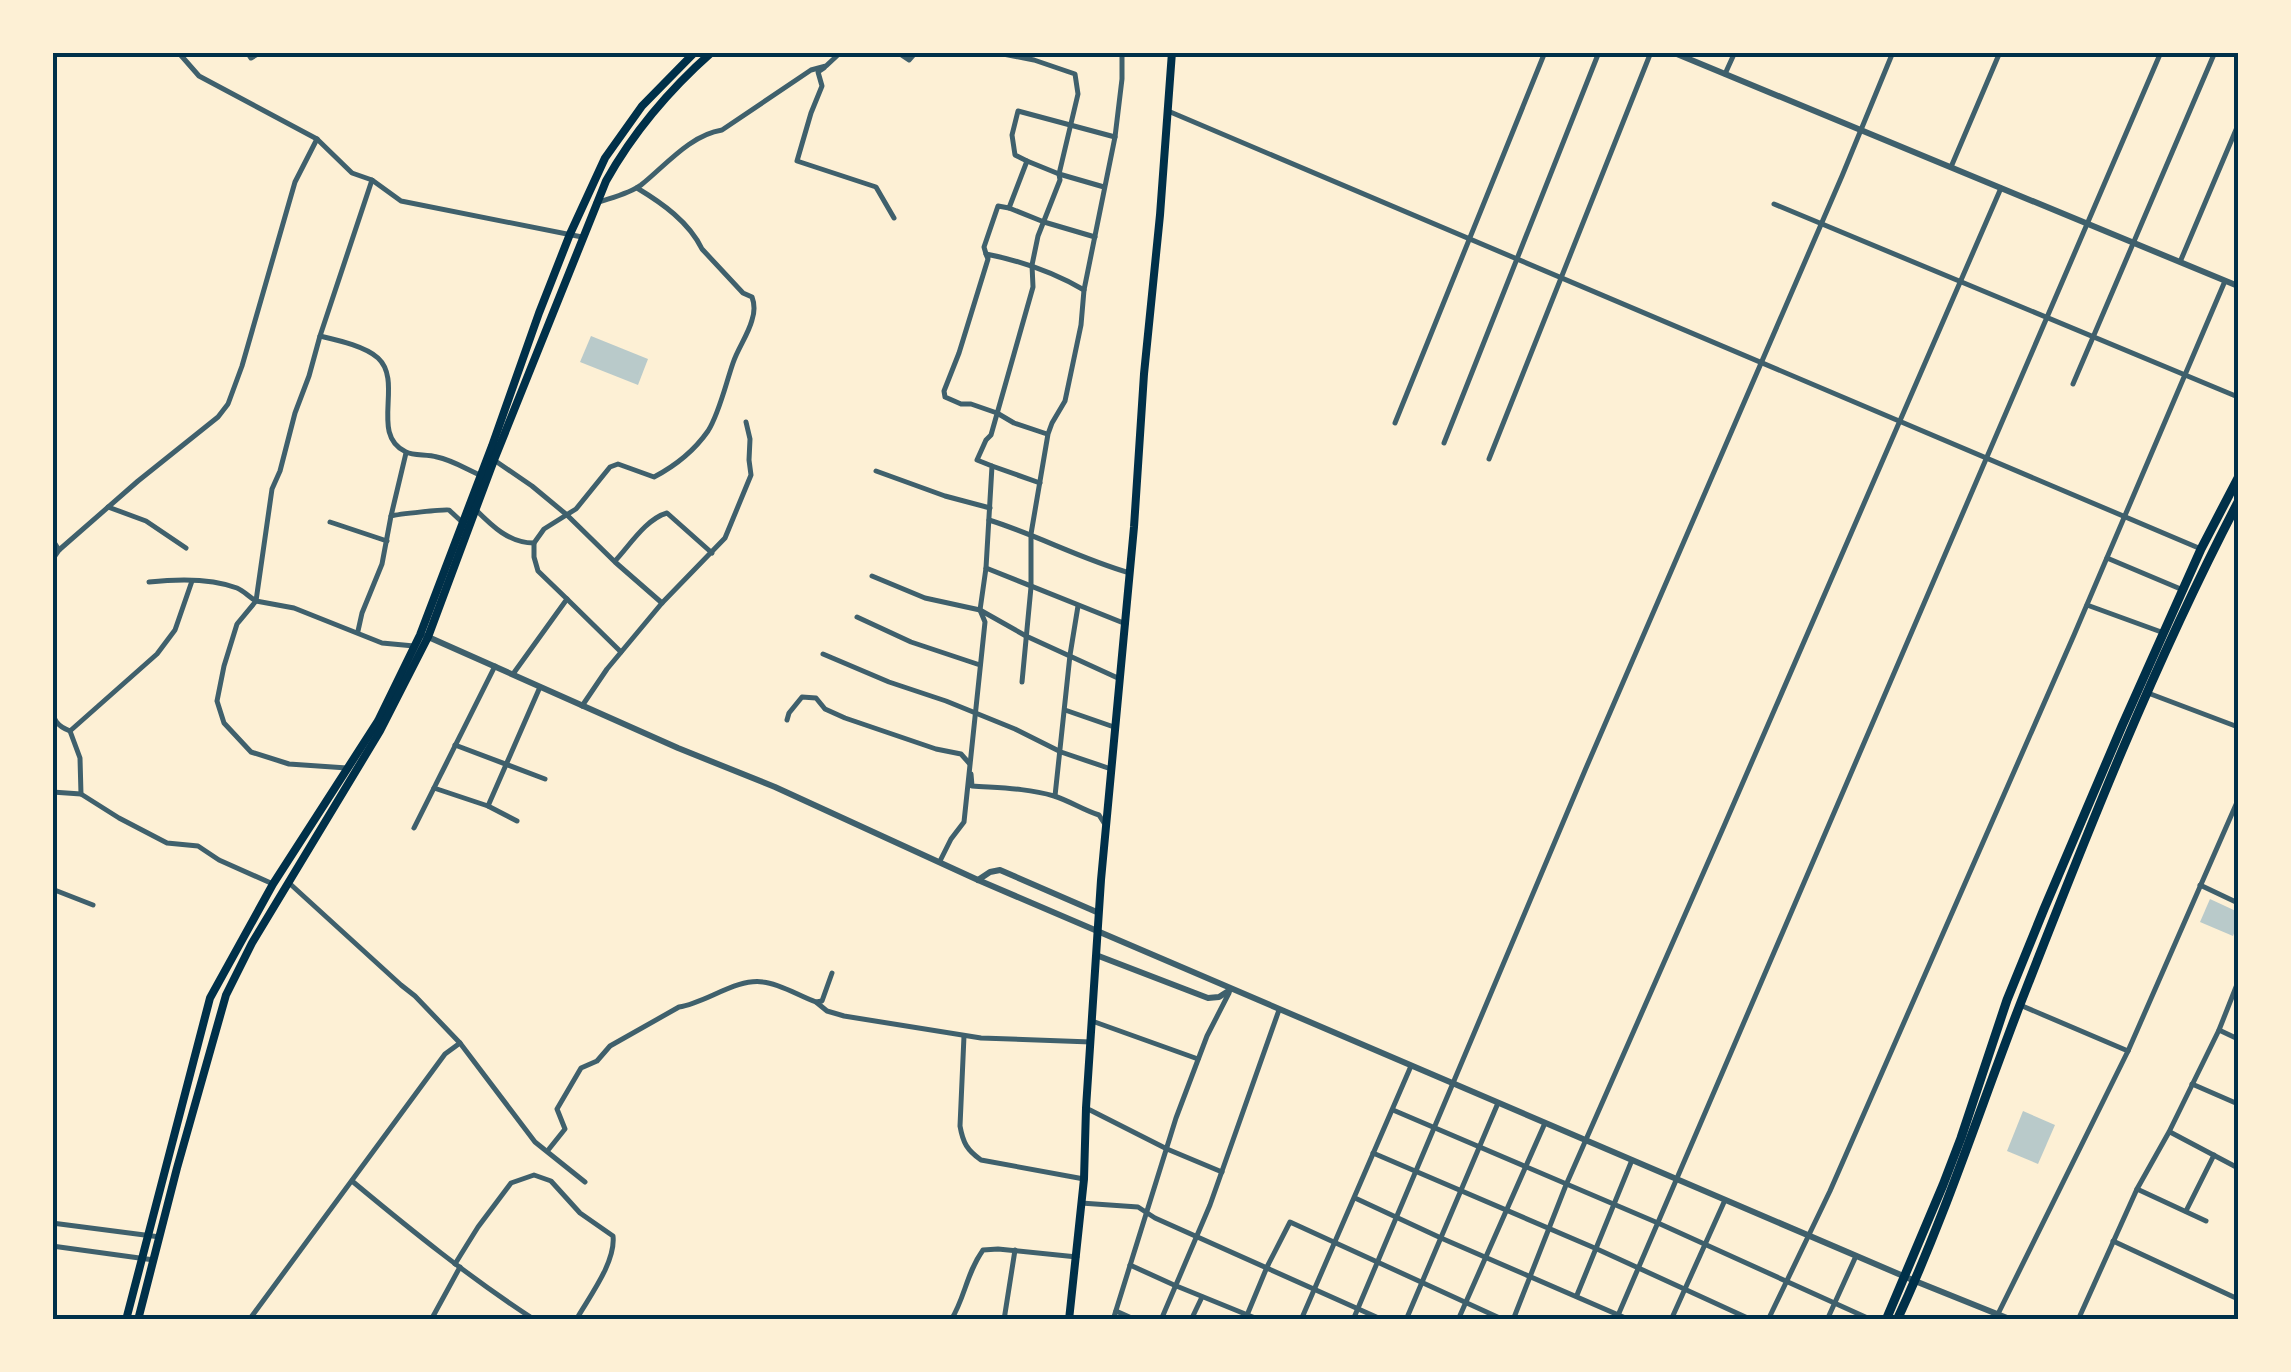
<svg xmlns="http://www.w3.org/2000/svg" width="2291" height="1372" viewBox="0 0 2291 1372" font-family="'Fira Sans Condensed',sans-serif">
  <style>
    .green { fill: #b9caca }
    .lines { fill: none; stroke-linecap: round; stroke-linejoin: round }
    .minor { stroke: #3f606c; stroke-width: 5 }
    .tertiary { stroke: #3f606c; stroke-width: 6 }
    .secondary { stroke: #003049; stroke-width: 8 }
    .trunk { stroke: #003049; stroke-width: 9 }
    .neatline { fill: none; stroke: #003049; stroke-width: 4 }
  </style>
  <rect width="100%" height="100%" fill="#fdf0d5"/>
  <g class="green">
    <path d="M591,336L648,359L638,385L580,362Z"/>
    <path d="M2210,899L2238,912V924L2233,936L2200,922Z"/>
    <path d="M2023,1111L2055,1125L2038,1164L2007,1151Z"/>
  </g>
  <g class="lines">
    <g class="minor">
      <path d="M178,52L199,76L317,139L352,173L372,180L401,201L582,237"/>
      <path d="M247,52L251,58L261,52"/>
      <path d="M897,52L909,60L916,52"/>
      <path d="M924,52L930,54L945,52"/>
      <path d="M824,68L818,72L822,86L811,113L797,161L876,187L894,218"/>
      <path d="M1725,74L1735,52"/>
      <path d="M1168,111L2201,549"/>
      <path d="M1027,161L1015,155L1012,135L1018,111L1115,137"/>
      <path d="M1951,167L2000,52"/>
      <path d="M596,203C610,198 629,194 641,185C665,166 690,135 722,130L811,70L826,66L841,52"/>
      <path d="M1774,204L2238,397"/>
      <path d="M1009,208L1044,222L1095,237"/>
      <path d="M986,254L984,247L998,206L1009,208L1027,161L1059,174L1104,187"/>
      <path d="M2180,262L2238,125"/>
      <path d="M320,336C337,340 365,346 378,358C404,382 369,435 406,452C414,456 427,454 437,457C452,460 466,469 480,475"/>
      <path d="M2073,384L2215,52"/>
      <path d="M1395,423L1545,52"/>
      <path d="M1047,434L1014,423L997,413L971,404H961L945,397L944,391L959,353L988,259L986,254C1022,261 1053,272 1084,290"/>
      <path d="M1444,443L1599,52"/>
      <path d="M1489,459L1651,52"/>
      <path d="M494,460L532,486L567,515L615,562L662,603"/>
      <path d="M992,466L1040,483"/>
      <path d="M876,471L945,496L990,508"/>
      <path d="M108,507L146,521L186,548"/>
      <path d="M475,509C492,526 509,543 534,543"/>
      <path d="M391,516L406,453"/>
      <path d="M989,520C1037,535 1081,559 1130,573"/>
      <path d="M330,522L387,541"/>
      <path d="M52,539L59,550"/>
      <path d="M2107,558L2183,590"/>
      <path d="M52,560L59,550L138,481L218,417L228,404L242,366L295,182L317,139"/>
      <path d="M615,561C630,545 646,519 667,513L712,553"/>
      <path d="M986,568L1126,624"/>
      <path d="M872,576L925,598L980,610L1026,636L1120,679"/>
      <path d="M149,582C176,579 211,578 237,588C244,591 249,597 256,601L272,489L280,471L295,413L309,376L320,336L372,180"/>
      <path d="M567,599L621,652"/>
      <path d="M2087,605L2164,633"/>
      <path d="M857,617L911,642L980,665"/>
      <path d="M358,631L362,613L382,564L391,516C398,514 446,509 449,510C450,511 461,521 462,522"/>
      <path d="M823,654L889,682L946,701L1015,729L1061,752L1111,769"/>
      <path d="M513,674L567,599L538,571L534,557V543L544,529L576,509L610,467L618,464L654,477C675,466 694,451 708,431C719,414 726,383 733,363C738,348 748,335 752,320C755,311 755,305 752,297L743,293L702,249C689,222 662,203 637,188"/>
      <path d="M1022,682L1031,587V534L1048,434L1052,423L1065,401L1081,325L1084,290L1115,137L1122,79V52"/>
      <path d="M2148,693L2238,727"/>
      <path d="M582,706L607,669L662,603L725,538L751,475L749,460L750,439L746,422"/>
      <path d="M52,707C53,720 57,726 70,731L157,654L175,630L192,581"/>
      <path d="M1065,710L1114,727"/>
      <path d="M787,720L789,713L802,697L816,698L825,709L845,718L936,749L961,754L969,763"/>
      <path d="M70,731L80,758L81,794L119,818L167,843L198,846L219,860L273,884"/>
      <path d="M455,745L545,779"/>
      <path d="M347,768L289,764L251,752L224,723L217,701L224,666L237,624L256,601L294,608L382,643L414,646"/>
      <path d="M971,774L972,786C999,788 1027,788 1054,796C1070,801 1083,810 1099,815L1106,826"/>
      <path d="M434,788L488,806L540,687"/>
      <path d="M52,792L81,794"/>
      <path d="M1055,796L1070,655L1078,606"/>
      <path d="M488,806L517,821"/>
      <path d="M414,828L495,666"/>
      <path d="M940,861L951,839L964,822L985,622L980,610L986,568L992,466L977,460L986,440L991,435L1033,287L1032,265L1038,236L1060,180L1059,174L1078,94L1075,74L1034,60L993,52"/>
      <path d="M288,882L401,985L415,996L460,1043"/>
      <path d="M2200,885L2238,903"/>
      <path d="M52,889L93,905"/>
      <path d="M832,973L822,1001L816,1002L827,1011L844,1016L981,1038L1091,1042"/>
      <path d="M2020,1005L2128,1051"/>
      <path d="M1092,1021L1198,1059"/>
      <path d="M2219,1030L2238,1039"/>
      <path d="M964,1036L960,1126C963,1143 967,1150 981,1160L1084,1179"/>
      <path d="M2192,1084L2238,1104"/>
      <path d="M1086,1108L1167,1149L1222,1172"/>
      <path d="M1393,1110L1658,1223L1872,1320"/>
      <path d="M2170,1132L2238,1168"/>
      <path d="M549,1149L565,1129L557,1109L581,1068L597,1061L610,1046L679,1007C706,1003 736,978 763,982C781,984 799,996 816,1002"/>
      <path d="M1373,1153L1597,1249L1752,1320"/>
      <path d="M352,1181C411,1230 470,1278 535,1320"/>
      <path d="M2137,1189L2206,1221"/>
      <path d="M1355,1198L1441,1238L1630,1320"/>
      <path d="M1081,1203L1138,1207L1155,1218L1383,1320"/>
      <path d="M2186,1211L2214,1155"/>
      <path d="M52,1223L160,1237"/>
      <path d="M2113,1241L2238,1299"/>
      <path d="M52,1246L154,1260"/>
      <path d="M455,1264L478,1227L511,1183L534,1175L551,1181L580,1213L613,1236C616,1262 589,1297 576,1320"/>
      <path d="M1130,1265L1174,1285L1260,1320"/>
      <path d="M1577,1295L1632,1160"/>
      <path d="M1116,1311L1136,1320"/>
      <path d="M249,1320L445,1054L460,1043L535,1142L585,1182"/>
      <path d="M431,1320L460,1267"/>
      <path d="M951,1320C965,1298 966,1274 983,1250L998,1249L1077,1257"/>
      <path d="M1004,1320L1015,1250"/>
      <path d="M1113,1320L1176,1118L1207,1036L1229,993"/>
      <path d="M1161,1320L1210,1205L1279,1010"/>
      <path d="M1191,1320L1202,1297"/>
      <path d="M1245,1320L1267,1267L1290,1222L1504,1320"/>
      <path d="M1301,1320L1411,1066"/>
      <path d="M1353,1320L1586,768L1842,176L1893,52"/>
      <path d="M1406,1320L1498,1103"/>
      <path d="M1458,1320L1545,1123"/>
      <path d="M1513,1320L1566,1185L1724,826L2001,188"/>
      <path d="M1616,1320L2161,52"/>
      <path d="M1671,1320L1725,1200"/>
      <path d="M1768,1320L1830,1191L2074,635L2225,281"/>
      <path d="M1827,1320L1856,1256"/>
      <path d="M1995,1320L2128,1051L2238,800"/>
      <path d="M2078,1320L2137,1189L2169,1132L2219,1030L2238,982"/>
    </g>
    <g class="tertiary">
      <path d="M1672,52L2238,286"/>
      <path d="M426,636L678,748L775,787L978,880L1915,1281L2012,1320"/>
      <path d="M978,880L990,872L1000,870L1099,913"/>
      <path d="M1096,955L1208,998L1219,997L1230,990"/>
    </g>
    <g class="secondary">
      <path d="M126,1320L210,998L273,884L378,721L420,635L492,446L539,313L570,234L605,158L642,106L695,52"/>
      <path d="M138,1320L177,1168L226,995L252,943L380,731L428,637L494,460L606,181C634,131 669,90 712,52"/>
      <path d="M1069,1320L1084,1179L1086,1108L1101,880L1134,527L1144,374L1160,215L1172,52"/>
    </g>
    <g class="trunk">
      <path d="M1886,1320L1943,1185L1961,1138L2007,1000L2044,909L2122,726L2201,549L2238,478"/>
      <path d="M1897,1320C1945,1217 1980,1108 2021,1002C2087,833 2154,663 2238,502"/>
    </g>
  </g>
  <rect width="2291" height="1372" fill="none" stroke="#fdf0d5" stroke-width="110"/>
  <rect x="55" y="55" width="2181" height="1262" class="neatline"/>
</svg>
